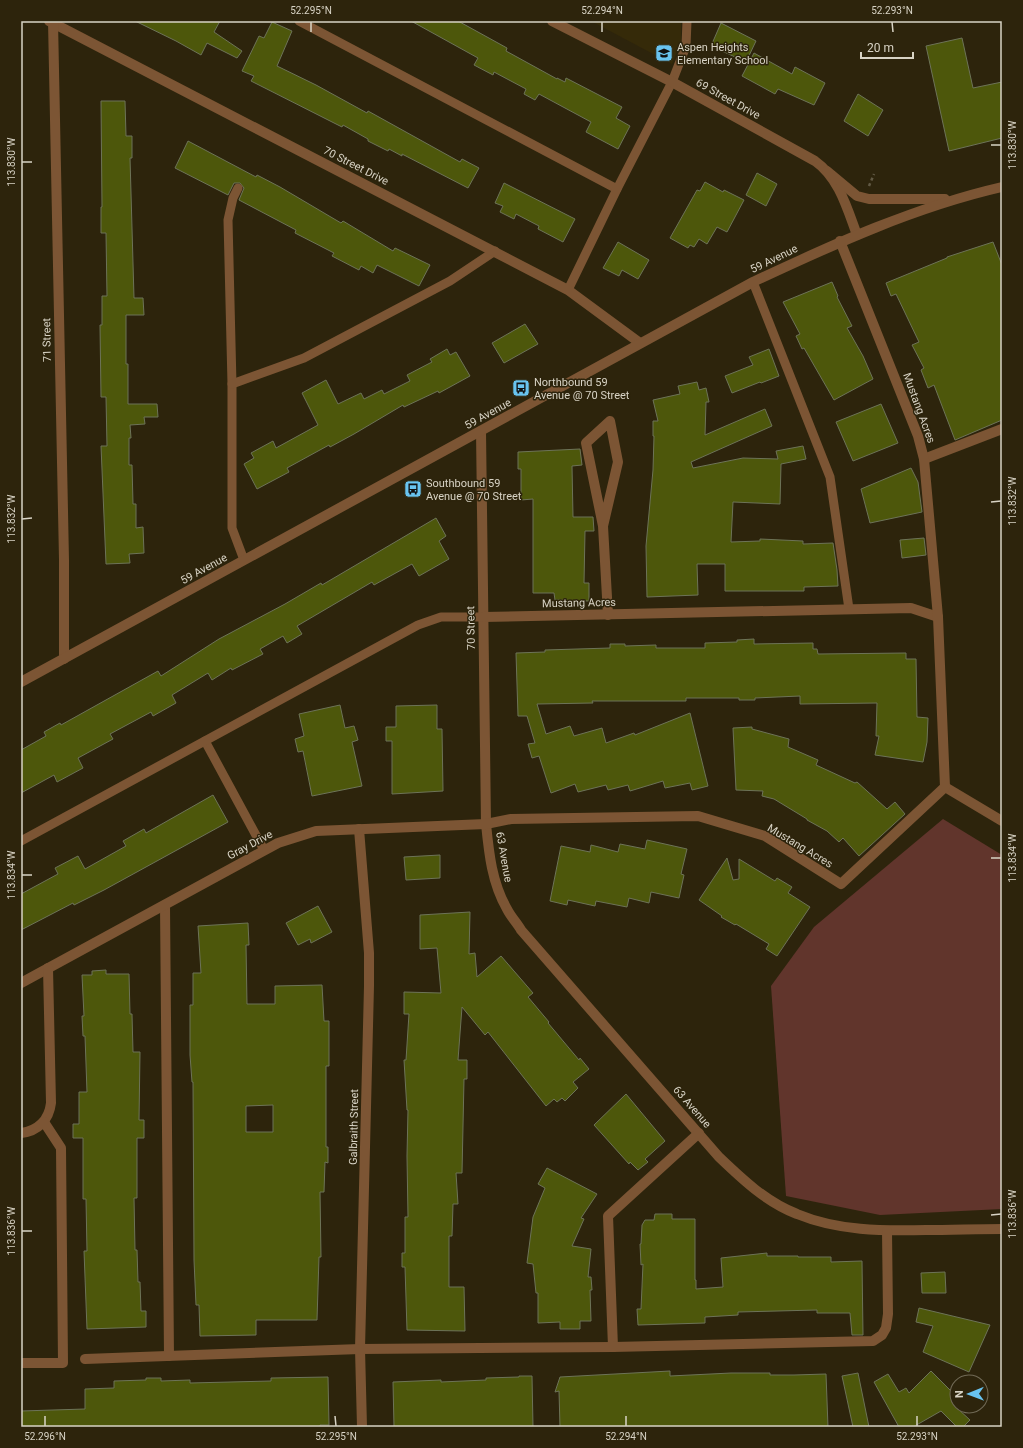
<svg xmlns="http://www.w3.org/2000/svg" width="1023" height="1448" viewBox="0 0 1023 1448" font-family="Roboto,sans-serif">
  <style>
    .built { fill: #352a09 }
    .green { fill: #61352c }
    .building { fill: #4d570b; stroke: #6d7358; fill-rule: evenodd }
    .lines { fill: none; stroke-linecap: round; stroke-linejoin: round }
    .path { stroke: #615944; stroke-width: 2.5; stroke-dasharray: 3 3; stroke-linecap: butt }
    .service { stroke: #7c5534; stroke-width: 9 }
    .minor { stroke: #7c5534; stroke-width: 10 }
    .tertiary { stroke: #7c5534; stroke-width: 10 }
    .ticks { fill: none; stroke: #d8d3c5; stroke-width: 1.5 }
    .labels { text-anchor: middle; dominant-baseline: central; stroke-width: 3; stroke-linejoin: round; paint-order: stroke }
    .poi-label { font-size: 11px; fill: #d8d3c5; stroke: #2d240c; text-anchor: start }
    .street-label { font-size: 11px; fill: #d8d3c5; stroke: #2d240c }
    .neatline { fill: none; stroke: #d8d3c5; stroke-width: 1.5 }
    .ticks-label { font-size: 10px; text-anchor: middle; fill: #d8d3c5 }
  </style>
  <rect width="100%" height="100%" fill="#2d240c"/>
  <path class="built" d="M591,21H681V41L672,64Z"/>
  <path class="green" d="M943,819L1002,855V1209L880,1215L786,1196L771,986L814,927Z"/>
  <g class="building">
    <path d="M135,21H220L214,32L242,51L237,58L207,43L201,55L176,41Z"/>
    <path d="M411,21H458L507,48L506,51L557,79V78L565,82L566,78L622,107L616,118L630,126L618,149L586,132L591,122L539,94L535,100L524,94L526,89L494,72L493,75L474,65L478,58Z"/>
    <path d="M272,22L292,31L277,66L316,85L367,113L368,111L460,162L462,159L479,168L468,188L402,154V156L389,149L388,151L368,141V139L343,125L342,127L251,81L254,76L242,71L259,36L264,38Z"/>
    <path d="M721,23L756,41L746,62L711,46Z"/>
    <path d="M962,38L973,88L1002,82V138L949,151L926,46Z"/>
    <path d="M754,53L792,74L795,67L825,83L814,105L778,89L775,94L742,76Z"/>
    <path d="M858,94L883,110L868,136L844,121Z"/>
    <path d="M101,101H125L126,136H132V158H130L134,298H143L144,315H126V364H128V404H157L158,417H144L145,424L130,425L131,438H129V465H132L133,504H136V528L143,527L144,553L129,554L130,563L106,564L101,446H107L106,397H101L100,325H102V296H107L106,233H101V207H102Z"/>
    <path d="M188,141L256,177L257,175L280,187L341,223L343,221L393,251L395,248L430,265L419,286L377,265L373,273L361,266L359,270L332,256L334,253L295,233L296,230L239,200L244,188L240,183H234L228,195L175,168Z"/>
    <path d="M757,173L777,184L766,206L746,195Z"/>
    <path d="M705,182L723,192L724,190L744,200L727,232L717,227L707,244L699,239L694,247L690,245L688,248L670,238L697,190L700,191Z"/>
    <path d="M504,183L575,219L563,242L538,229L539,226L516,214L514,219L500,212L503,206L495,203Z"/>
    <path d="M618,242L649,260L638,279L622,270L619,276L603,268Z"/>
    <path d="M993,242L1002,265V420L955,440L934,385L928,388L921,370L924,368L912,345L919,342L896,294L891,296L886,283L947,258V257Z"/>
    <path d="M832,282L838,296L837,297L852,326L847,328L863,356L873,379L834,400L804,348L802,349L796,336L800,334L783,302Z"/>
    <path d="M525,324L538,344L504,363L492,343Z"/>
    <path d="M447,349L450,355L456,352L470,376L439,393L438,391L404,407L403,405L354,434L330,447L329,445L287,468L289,472L257,489L244,464L254,458L251,453L273,441L276,448L318,425L302,393L326,380L338,404L361,393L364,399L382,390L384,394L410,381L407,375L432,362L430,359Z"/>
    <path d="M769,349L779,376L761,383L760,382L732,393L725,376L753,365L749,357Z"/>
    <path d="M697,382L699,390L706,388L709,402H706L705,435L765,409L772,426L691,462L693,468L743,458L778,459L776,451L803,446L806,459L781,464L780,504L733,502L731,542L760,541V539L803,541V544L833,543L837,570L838,586L804,587V591H725V564H697L698,595L647,597L646,546L653,470L654,436H653V421H658L653,400L680,394L678,386Z"/>
    <path d="M881,404L898,443L853,461L836,422Z"/>
    <path d="M580,449L582,465L572,466L573,517H593L594,531H585L584,583H589V601L555,600L554,593H533V499L521,500V469H518V452Z"/>
    <path d="M911,468L918,482L922,512L870,523L861,489Z"/>
    <path d="M436,518L446,536L439,541L449,559L419,576L412,564L374,585L372,582L297,626L302,634L287,643L283,636L260,649L263,654L232,670L231,668L212,680L208,673L172,695L176,703L153,716L151,712L110,734L113,739L78,758L83,768L57,782L54,775L21,793V750L46,736L44,732L60,723L61,725L158,671L161,676L219,639L285,604L321,583L322,585Z"/>
    <path d="M924,538L926,555L902,558L900,540Z"/>
    <path d="M754,639V644L813,643V649H817L818,654L906,653V659H916L917,717L928,718L927,742L923,762L875,755L879,736H876L877,703L800,704V696L755,698V700H739V698H686V701H592L593,703L537,704L546,734L570,726L574,736L602,728L606,743L634,733L635,735L690,713L708,786L692,790L690,783L665,788L663,781L630,791L628,785L608,790L606,785L578,792L575,784L551,793L539,756L532,758L528,744L535,743L527,716H518L516,653L545,652V650L610,648V644H625V646L656,645V648H705V643L737,642V640Z"/>
    <path d="M340,705L345,728L354,726L358,740L352,742L362,786L312,796L303,751L298,752L295,739L304,736L299,714Z"/>
    <path d="M437,705V729H442L443,791L392,794V741H386V727H396V706Z"/>
    <path d="M752,727V729L789,739L788,747L818,760L816,765L855,783L857,782L887,809L895,802L905,814L859,856L843,838L839,842L827,831L807,820V819L774,799L762,796L763,791L736,790L733,728Z"/>
    <path d="M213,795L228,822L104,890L74,905L73,903L21,930V894L58,874L55,868L78,856L85,869L126,846L123,841L144,829L146,833Z"/>
    <path d="M647,840L687,849L681,874L684,875L679,898L651,892L649,903L629,898L627,907L596,901L595,906L568,900L567,905L550,901L561,846L590,852L591,845L618,852L620,844L645,849Z"/>
    <path d="M440,855V878L406,880L404,857Z"/>
    <path d="M727,858L733,880L739,879V859L775,881L777,878L792,887L788,893L810,907L777,956L766,949L769,944L736,924L735,925L721,917L722,916L699,900Z"/>
    <path d="M318,906L332,932L311,943L310,939L298,945L286,923Z"/>
    <path d="M470,912L469,954L475,953L477,977L501,956L533,993L528,997L549,1022L548,1023L579,1060L580,1058L589,1069L573,1082L578,1088L565,1101L562,1098L557,1102L554,1099L546,1106L488,1032L485,1035L462,1007L458,1060H467V1079H464L462,1173H456L458,1204H453L452,1236H449V1287H464L465,1331L407,1330L405,1267H402V1253H405V1217H408L407,1156L408,1110H407L404,1060H406L409,1014H404V992L441,993L437,948L420,949V915Z"/>
    <path d="M248,923L249,945H246L247,1004H275V986L322,985L324,1021H329V1066H326V1147H328V1163L325,1162L324,1192H320L321,1257H319L317,1320H256V1335L200,1336L199,1305H196L194,1260L193,1082H192L190,1055V1005H193V973H201L198,926ZM273,1105V1132H246V1106Z"/>
    <path d="M106,970V974H129L130,1014H132L133,1052H140L139,1120H144V1138H137V1198H134L135,1250H137L138,1282H140L141,1311H146V1327L87,1329L84,1251H87L86,1199H83V1138H73V1124H79V1092H87L85,1036H83L82,1016H84L82,975H92V971Z"/>
    <path d="M626,1094L665,1141L645,1159L648,1162L638,1170L630,1162L629,1164L594,1125Z"/>
    <path d="M547,1168L597,1194L581,1218L584,1219L572,1246L591,1249L588,1277H591L592,1290H590L591,1321H580V1329H560V1322L538,1323V1293H536L533,1264L527,1263L533,1217L545,1188L538,1184Z"/>
    <path d="M655,1214H672V1219H695V1280H696V1289L723,1287L721,1258L767,1253V1256H798V1257H831V1262L862,1261L863,1335H852L850,1313H817V1310L738,1312V1315L705,1317V1323L638,1325L637,1309H641L643,1264L641,1265L640,1244H641L642,1225L645,1220H654Z"/>
    <path d="M945,1272L946,1293H922L921,1273Z"/>
    <path d="M919,1308L990,1325L969,1372L923,1352L933,1326L916,1322Z"/>
    <path d="M670,1371V1376L731,1373H770V1375H794L826,1374L828,1427H560L559,1391L555,1392L560,1377Z"/>
    <path d="M931,1371L957,1397V1408L970,1420L963,1427H957L941,1411L913,1427H899L874,1382L888,1374L899,1392L906,1388L909,1393Z"/>
    <path d="M858,1373L869,1427H853L842,1376Z"/>
    <path d="M519,1376H532L533,1427H394L393,1382L441,1380V1382L486,1380V1378L519,1377Z"/>
    <path d="M328,1377L329,1425H320V1427H21V1411L85,1409V1389L114,1388V1381L146,1380V1378H161V1381L190,1380V1383L271,1381V1378Z"/>
  </g>
  <g class="lines">
    <path class="path" d="M869,186L874,174"/>
    <g class="service">
      <path d="M299,21L617,189"/>
      <path d="M238,188L233,198L228,220L232,384V528L244,560"/>
      <path d="M753,282L830,477L849,609"/>
      <path d="M568,290L617,189L672,82L686,46L687,21"/>
      <path d="M232,384L304,358L450,281L495,251"/>
      <path d="M205,741L264,850"/>
      <path d="M21,841L418,625L441,617H483"/>
    </g>
    <g class="minor">
      <path d="M49,21L568,290L640,343"/>
      <path d="M552,21L672,82L815,161C839,178 847,208 857,235"/>
      <path d="M481,431L486,824C489,854 492,883 507,909C511,917 517,923 521,930L719,1157C742,1179 766,1202 797,1214C838,1231 882,1231 926,1230C951,1230 977,1229 1002,1229"/>
      <path d="M924,459L1002,429"/>
      <path d="M603,526L618,462L610,421L586,443L603,526L608,615"/>
      <path d="M483,617L911,608L938,617"/>
      <path d="M945,787L1002,821"/>
      <path d="M359,829L369,953V986L360,1349L362,1427"/>
      <path d="M165,905L169,1356"/>
      <path d="M21,983L278,843L316,831L486,824L511,819L698,816L765,836L841,884L945,787L938,617L924,459L918,436L840,241"/>
      <path d="M21,1133C38,1131 49,1120 51,1103L48,968"/>
      <path d="M613,1347L608,1216L699,1133"/>
      <path d="M85,1359L360,1349L613,1347L873,1341L882,1335L886,1328L888,1314L887,1231"/>
      <path d="M21,1363H63L61,1148L44,1122"/>
    </g>
    <g class="tertiary">
      <path d="M53,21L64,560V659"/>
      <path d="M827,171L857,196L869,199H945"/>
      <path d="M21,682L753,282C834,244 915,207 1002,187"/>
    </g>
  </g>
  <path class="ticks" d="M311,22V32M602,22V32M892,22L893,32M991,145H1001M22,162H32M991,502L1001,501M22,519L32,518M991,858H1001M22,875H32M991,1215L1001,1214M22,1231H32M45,1416V1426M335,1416L336,1426M626,1416V1426M917,1416V1426"/>
  <defs>
    <symbol id="school-square" viewBox="-11 -11 22 22"><rect x="-9" y="-9" width="18" height="18" rx="4" fill="#69c4f0" stroke="#2d240c"/><path d="M0-5L7-2L0 1L-7-2ZM-4 1L0 2.5L4 1V4Q0 6-4 4Z" fill="#111"/></symbol>
    <symbol id="bus-square" viewBox="-11 -11 22 22"><rect x="-9" y="-9" width="18" height="18" rx="4" fill="#69c4f0" stroke="#2d240c"/><path d="M-5-6H5V4H4V6H2V4H-2V6H-4V4H-5ZM-3.5-4V0h7V-4ZM-3.5 1.2v1.5H-2V1.2ZM2 1.2v1.5H3.5V1.2Z" fill="#111"/></symbol>
  </defs>
  <g fill-rule="evenodd">
    <use href="#school-square" x="654" y="43" width="20" height="20"/>
    <use href="#bus-square" x="511" y="378" width="20" height="20"/>
    <use href="#bus-square" x="403" y="479" width="20" height="20"/>
  </g>
  <g class="labels">
    <g class="poi-label">
      <text x="677" y="47">Aspen Heights<tspan x="677" dy="13">Elementary School</tspan></text>
      <text x="534" y="382">Northbound 59<tspan x="534" dy="13">Avenue @ 70 Street</tspan></text>
      <text x="426" y="483">Southbound 59<tspan x="426" dy="13">Avenue @ 70 Street</tspan></text>
    </g>
    <g class="street-label">
      <text transform="translate(728 99) rotate(29)">69 Street Drive</text>
      <text transform="translate(356 166) rotate(27)">70 Street Drive</text>
      <text transform="translate(774 259) rotate(-26)">59 Avenue</text>
      <text transform="translate(47 340) rotate(-91)">71 Street</text>
      <text transform="translate(919 408) rotate(70)">Mustang Acres</text>
      <text transform="translate(488 414) rotate(-29)">59 Avenue</text>
      <text transform="translate(204 569) rotate(-29)">59 Avenue</text>
      <text transform="translate(579 603) rotate(-1)">Mustang Acres</text>
      <text transform="translate(471 628) rotate(-91)">70 Street</text>
      <text transform="translate(250 845) rotate(-28)">Gray Drive</text>
      <text transform="translate(800 846) rotate(31)">Mustang Acres</text>
      <text transform="translate(504 857) rotate(80)">63 Avenue</text>
      <text transform="translate(692 1107) rotate(49)">63 Avenue</text>
      <text transform="translate(354 1127) rotate(-89)">Galbraith Street</text>
    </g>
  </g>
  <rect width="1023" height="1448" fill="none" stroke="#2d240c" stroke-width="44"/>
  <g transform="translate(969 1394) rotate(269)"><circle r="19" fill="#2d240c" stroke="#716a56"/>
  <path d="M0-3L7 15L0 10L-7 15Z" fill="#69c4f0"/>
  <text y="-6" font-size="11" font-weight="bold" text-anchor="middle" fill="#d8d3c5">N</text>
  </g>
  <path d="M861 52v6h52v-6" fill="none" stroke="#d8d3c5" stroke-width="2"/>
  <text x="867" y="52" font-size="12" fill="#d8d3c5" stroke="#2d240c" stroke-width="3" paint-order="stroke">20 m</text>
  <rect x="22" y="22" width="979" height="1404" class="neatline"/>
  <g class="ticks-label">
    <text x="311" y="14">52.295°N</text>
    <text x="602" y="14">52.294°N</text>
    <text x="892" y="14">52.293°N</text>
    <text transform="translate(1012 145) rotate(-90)" y="4">113.830°W</text>
    <text transform="translate(11 162) rotate(-90)" y="4">113.830°W</text>
    <text transform="translate(1012 501) rotate(-90)" y="4">113.832°W</text>
    <text transform="translate(11 519) rotate(-90)" y="4">113.832°W</text>
    <text transform="translate(1012 858) rotate(-90)" y="4">113.834°W</text>
    <text transform="translate(11 875) rotate(-90)" y="4">113.834°W</text>
    <text transform="translate(1012 1214) rotate(-90)" y="4">113.836°W</text>
    <text transform="translate(11 1231) rotate(-90)" y="4">113.836°W</text>
    <text x="45" y="1440">52.296°N</text>
    <text x="336" y="1440">52.295°N</text>
    <text x="626" y="1440">52.294°N</text>
    <text x="917" y="1440">52.293°N</text>
  </g>
</svg>
